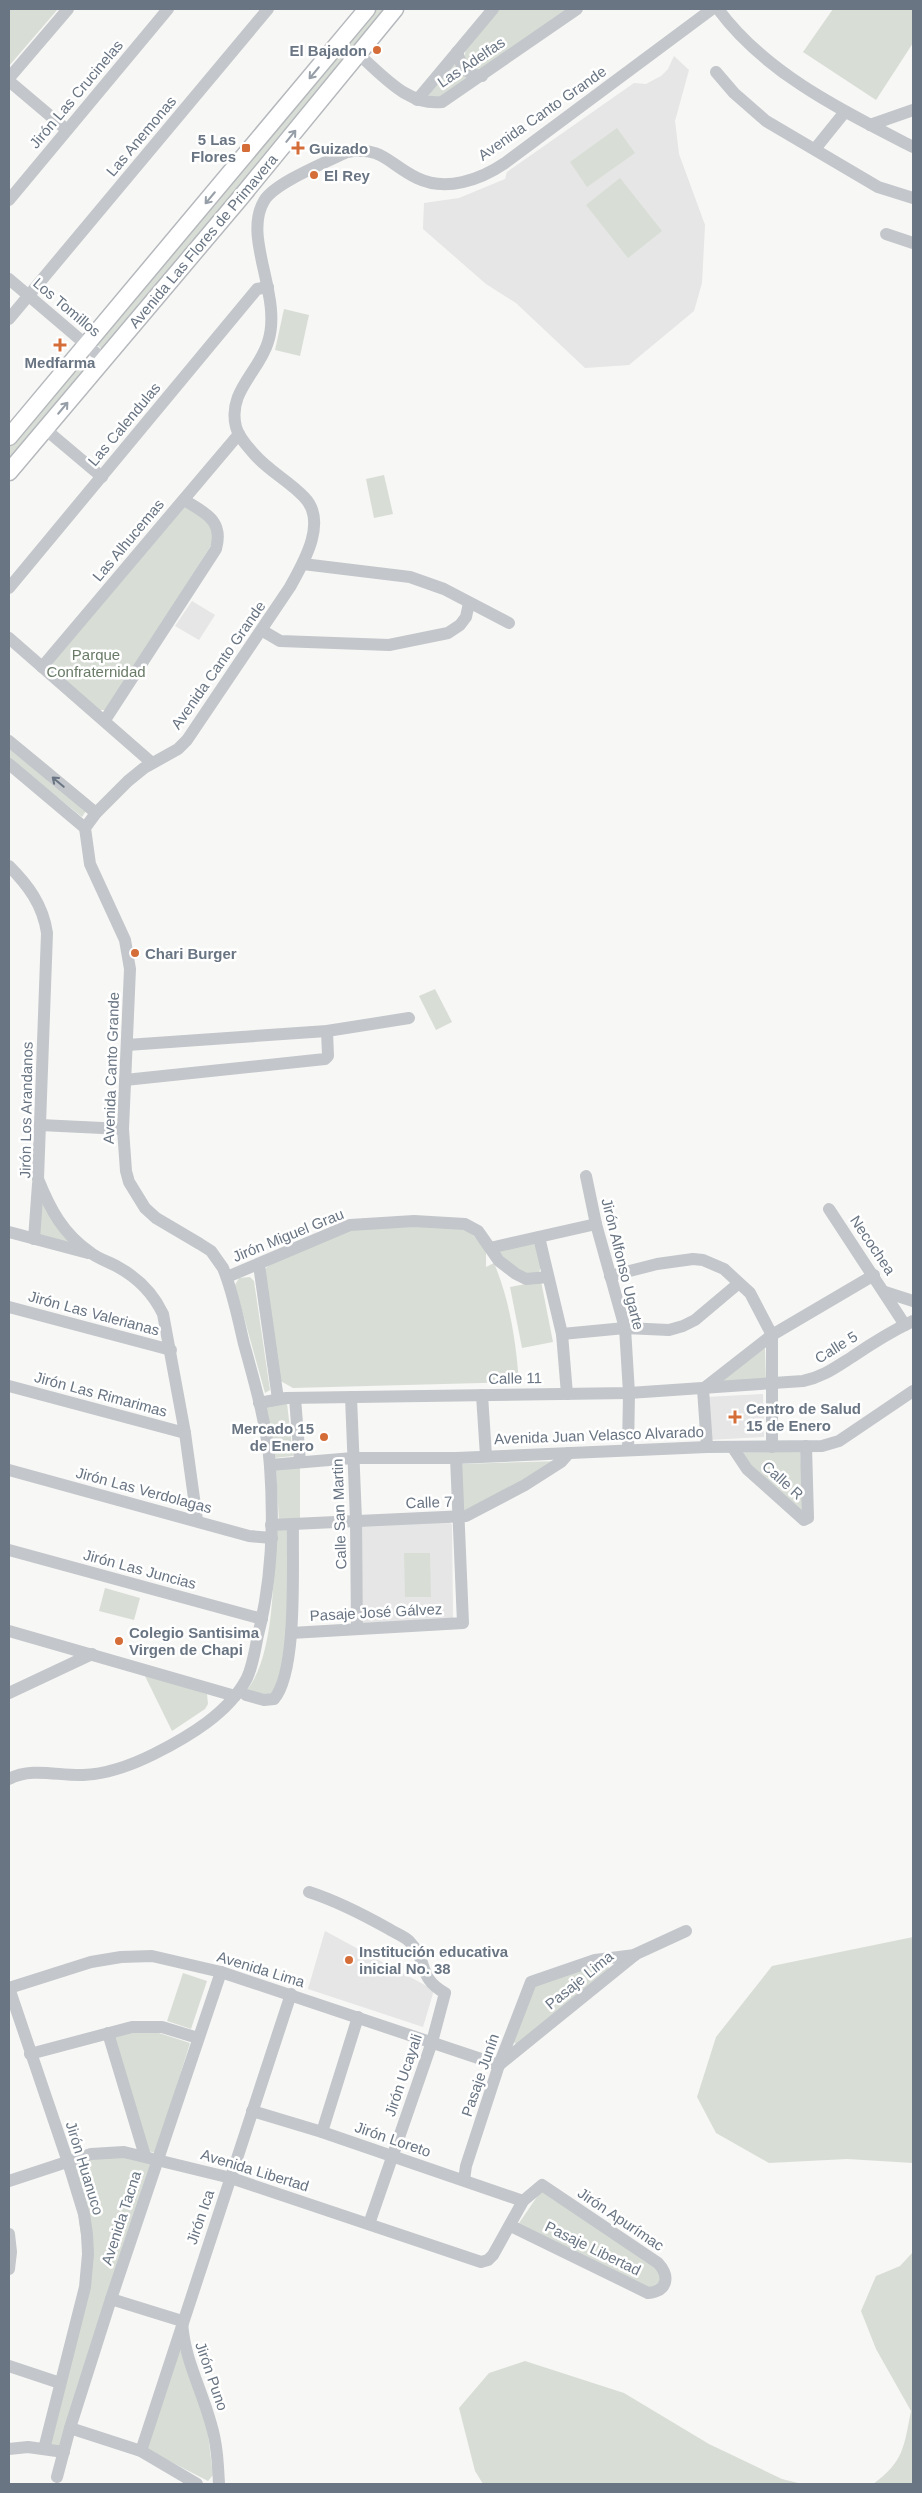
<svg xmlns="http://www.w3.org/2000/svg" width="922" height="2493" viewBox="0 0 922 2493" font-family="Arial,sans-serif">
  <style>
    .built { fill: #e5e6e5 }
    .green { fill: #d8ded6 }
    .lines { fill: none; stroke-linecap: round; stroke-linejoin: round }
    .major-casing { stroke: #b5b8bc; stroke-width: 19 }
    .minor { stroke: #c3c6ca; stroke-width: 12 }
    .major { stroke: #fff; stroke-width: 16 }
    .oneway { stroke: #969ea8 }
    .oneway2 { stroke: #697583 }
    .poi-dot { fill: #d46d38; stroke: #fff; stroke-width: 2 }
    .labels { text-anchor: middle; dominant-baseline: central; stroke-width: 5; stroke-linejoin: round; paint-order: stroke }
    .poi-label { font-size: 15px; font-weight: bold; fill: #697583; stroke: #fff; text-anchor: start }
    .street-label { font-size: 15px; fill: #697583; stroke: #fff }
    .park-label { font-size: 15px; fill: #697b67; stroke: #fff }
  </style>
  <rect width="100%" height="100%" fill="#f7f7f5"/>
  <g class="built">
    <path d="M674,56L689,70L675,121L679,154L705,225L702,283L694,311L629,365L585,368L516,303L486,284L423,229L424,203L459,198L505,179L507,172L634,83L646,84L661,76L668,69Z"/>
    <path d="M192,601L215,615L199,640L175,626Z"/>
    <path d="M763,1394L764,1437L707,1440L706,1397Z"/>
    <path d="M448,1520L452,1525L453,1619L363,1623L361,1522Z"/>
    <path d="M325,1931L434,1990L423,2027L308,1989Z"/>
  </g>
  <g class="green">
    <path d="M9,9H58L9,66Z"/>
    <path d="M372,9H388L107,348L102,350L96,343Z"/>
    <path d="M499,9H568L485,69L474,71L463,60L466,50Z"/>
    <path d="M833,9H913V43L876,100L803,52Z"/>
    <path d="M455,60L472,79L442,98L426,99Z"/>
    <path d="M617,128L635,153L587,187L570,162Z"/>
    <path d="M620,178L662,231L628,258L586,205Z"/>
    <path d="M284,309L309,315L300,356L275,350Z"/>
    <path d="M86,356L92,363L9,463V445Z"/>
    <path d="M384,475L393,514L374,518L366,479Z"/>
    <path d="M185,507L191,508L213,528L214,537L210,547L106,710H99L49,667Z"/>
    <path d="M9,745L86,811L82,817L9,758Z"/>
    <path d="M435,989L452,1022L436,1030L419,996Z"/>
    <path d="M44,1204L70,1240L66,1244L39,1236V1205Z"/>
    <path d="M465,1225L486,1251V1267L494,1263C510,1301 516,1342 519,1382L293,1388L277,1379L264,1270L275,1259L347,1229Z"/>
    <path d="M536,1241L541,1267L539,1272L527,1276L510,1265L497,1249Z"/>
    <path d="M250,1277L254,1281L270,1390L265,1393L235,1285L239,1278Z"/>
    <path d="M541,1281L553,1342L522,1348L510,1287Z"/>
    <path d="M765,1348L766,1382L718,1384Z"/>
    <path d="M287,1403L293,1456L273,1458L266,1406Z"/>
    <path d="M773,1452H800L805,1514L749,1466L743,1453Z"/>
    <path d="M560,1461L463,1515L461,1464Z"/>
    <path d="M300,1467V1519L279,1522L276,1469Z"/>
    <path d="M286,1528L288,1531C288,1568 291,1669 272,1696L247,1690C275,1655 273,1576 276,1531Z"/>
    <path d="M404,1553H430L431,1597H405Z"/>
    <path d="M105,1588L140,1598L134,1620L99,1611Z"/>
    <path d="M144,1674L207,1694L208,1704L205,1709L172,1731Z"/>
    <path d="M913,1937V2163L847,2159L769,2163L716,2133L697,2097L716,2037L772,1966Z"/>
    <path d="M606,1960L610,1971L518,2045L513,2042L535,1982Z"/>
    <path d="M183,1973L207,1981L191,2029L167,2021Z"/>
    <path d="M135,2030L159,2033L190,2043L156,2153L148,2151L112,2034Z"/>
    <path d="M124,2156L151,2162L58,2452L48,2450L88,2291L72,2164L90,2159Z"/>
    <path d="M543,2188L659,2268L663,2280L650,2288L517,2226Z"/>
    <path d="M913,2252V2484H873C904,2462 904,2446 911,2411L876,2349L861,2311L876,2276L900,2266Z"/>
    <path d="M179,2349L184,2353L207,2426L213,2475L208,2481L146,2449Z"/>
    <path d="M525,2361L624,2393L709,2444L782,2479L802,2484H483L475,2471L459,2408L489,2373Z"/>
  </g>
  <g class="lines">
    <defs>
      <g id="major">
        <path d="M9,437L367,9"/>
        <path d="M9,472L241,197L395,9"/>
      </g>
    </defs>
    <use href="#major" class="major-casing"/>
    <g class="minor">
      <path d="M718,9C766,74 843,111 913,147"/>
      <path d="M457,52C461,66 465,75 482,76"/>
      <path d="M358,54C383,75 407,106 442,102L577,9"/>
      <path d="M716,72L734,93L766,121L878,187L913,198"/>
      <path d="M9,78L68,9"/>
      <path d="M9,81L67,130"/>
      <path d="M417,100L493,9"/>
      <path d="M870,125L913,110"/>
      <path d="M815,149L844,113"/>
      <path d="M9,200L168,9"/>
      <path d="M886,234L913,243"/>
      <path d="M9,279L103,359"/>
      <path d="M9,319L268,9"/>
      <path d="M45,429L102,477"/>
      <path d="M303,564L410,577L444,589L509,623"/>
      <path d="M9,588L257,289L268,287"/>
      <path d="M263,631L280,641L389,645L448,633L460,625L466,617L469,603"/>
      <path d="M9,638L152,763"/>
      <path d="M42,667L239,434"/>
      <path d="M105,720L216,549C224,520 205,513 184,500"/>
      <path d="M9,741L96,813"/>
      <path d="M9,764L85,828"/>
      <path d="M9,866C28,885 43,905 47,933L38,1179C50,1209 63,1234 91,1253C99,1259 109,1262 118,1267C138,1278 153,1293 163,1314L185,1433L197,1520"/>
      <path d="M127,1045L327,1031L409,1018"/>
      <path d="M125,1080L325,1059L328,1056L327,1031"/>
      <path d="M40,1125L123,1129"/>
      <path d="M586,1176L596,1224L625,1328L629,1393L628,1450"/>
      <path d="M829,1209L905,1325"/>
      <path d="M9,1232L88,1253"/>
      <path d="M539,1237L562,1334L567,1394"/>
      <path d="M34,1239L38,1184"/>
      <path d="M490,1248L596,1224"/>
      <path d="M259,1265L278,1399"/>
      <path d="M610,1276L657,1264L693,1259L703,1260L724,1269L750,1293L772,1335V1447"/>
      <path d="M227,1277L350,1225L414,1221L465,1224L478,1231L499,1261L516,1274L526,1279L548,1277"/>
      <path d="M885,1292L913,1301"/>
      <path d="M9,1307L171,1350"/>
      <path d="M562,1334L625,1328L669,1330L683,1326L695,1320L739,1283"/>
      <path d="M9,1386L185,1433"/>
      <path d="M482,1395L486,1456"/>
      <path d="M351,1397L356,1520L357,1629"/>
      <path d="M295,1398L300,1462"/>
      <path d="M259,1403L286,1398L629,1393L803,1381C823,1377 836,1367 852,1357C871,1344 892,1331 913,1321"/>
      <path d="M707,1447L703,1389L772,1335L874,1275"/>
      <path d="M733,1448L747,1469L804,1520L808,1518L806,1446"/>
      <path d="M270,1465L353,1458H456L707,1447L822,1446L839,1441L913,1391"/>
      <path d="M9,1470L249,1536L272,1538"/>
      <path d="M271,1525L466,1516L525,1485L561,1462L569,1453"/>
      <path d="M9,1550L262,1619"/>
      <path d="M9,1631L235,1696"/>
      <path d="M291,1633L463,1623L456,1458"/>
      <path d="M9,1693L92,1654"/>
      <path d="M246,1695L264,1700L274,1699C298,1671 292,1564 293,1525"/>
      <path d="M9,1779C32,1767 58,1776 83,1775C108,1774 132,1765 154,1754C188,1737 229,1713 247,1678C253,1665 255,1649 258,1635C272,1580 274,1521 270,1466C267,1425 255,1384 244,1344C238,1319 233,1292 223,1268L211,1251L200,1244L156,1218L145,1208L129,1182L126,1171L123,1129L130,969L125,940L90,864L85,828L96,813L128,781L144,768L178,749L187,740L290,587C304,562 328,521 304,497C289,481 269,471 255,455C248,447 239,438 236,427C227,392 259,372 268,342C283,296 242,238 264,201C274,183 327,162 347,152C383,146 388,164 417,178C446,192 480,180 505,163L712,9"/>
      <path d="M309,1892C337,1901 364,1915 389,1929C395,1933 404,1936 409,1941C429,1961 417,1978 445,1993L432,2042L369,2224"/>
      <path d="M9,1988L91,1962L121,1957L152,1956L221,1972L499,2065L636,1954L686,1931"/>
      <path d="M9,1988L68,2162L84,2214L87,2234L88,2254L85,2287L44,2449"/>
      <path d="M108,2033L145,2156"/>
      <path d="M30,2054L132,2027H162L198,2038"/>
      <path d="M252,2111L322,2132L523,2201"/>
      <path d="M322,2132L358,2017"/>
      <path d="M464,2180L466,2166L499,2065L531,1982L595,1960L635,1955"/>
      <path d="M9,2181L91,2154L124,2152L231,2178L481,2262L488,2260L493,2255L523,2201L542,2185L658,2263C670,2276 668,2291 648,2293L511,2226"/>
      <path d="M9,2234L11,2252L9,2269"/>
      <path d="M111,2299L182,2321C184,2359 201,2387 211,2424C217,2443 218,2464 219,2484"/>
      <path d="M9,2366L60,2383"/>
      <path d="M70,2428L141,2451L197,2484"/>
      <path d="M9,2449L28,2447L64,2452"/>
      <path d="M141,2451L291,1994"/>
      <path d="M57,2477L70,2428L111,2299L221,1972"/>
    </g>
    <use href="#major" class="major"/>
  </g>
  <defs><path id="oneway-shaft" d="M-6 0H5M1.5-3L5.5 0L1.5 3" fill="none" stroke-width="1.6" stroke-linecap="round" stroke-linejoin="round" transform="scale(1.25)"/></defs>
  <g class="oneway">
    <use href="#oneway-shaft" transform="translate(314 73) rotate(130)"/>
    <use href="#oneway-shaft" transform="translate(291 136) rotate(-51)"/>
    <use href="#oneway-shaft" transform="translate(210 198) rotate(130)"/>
    <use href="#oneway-shaft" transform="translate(63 408) rotate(-50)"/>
  </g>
  <use class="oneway2" href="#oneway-shaft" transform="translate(58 782) rotate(-140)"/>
  <g class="poi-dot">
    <circle cx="377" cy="50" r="5"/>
    <rect x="241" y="143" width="10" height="10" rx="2.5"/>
    <path d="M295.5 140.5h5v5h5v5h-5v5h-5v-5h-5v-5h5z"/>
    <circle cx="314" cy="175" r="5"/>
    <path d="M57.5 337.5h5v5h5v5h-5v5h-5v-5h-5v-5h5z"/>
    <circle cx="135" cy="953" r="5"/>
    <path d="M732.5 1409.5h5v5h5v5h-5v5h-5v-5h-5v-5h5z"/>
    <circle cx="324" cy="1437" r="5"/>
    <circle cx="119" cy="1641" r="5"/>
    <circle cx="349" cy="1960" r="5"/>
  </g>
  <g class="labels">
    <g class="poi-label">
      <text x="367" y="50" text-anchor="end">El Bajadon</text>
      <text x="236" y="139" text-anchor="end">5 Las<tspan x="236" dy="17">Flores</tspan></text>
      <text x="309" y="148">Guizado</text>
      <text x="324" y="175">El Rey</text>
      <text x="60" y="362" text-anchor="middle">Medfarma</text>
      <text x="145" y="953">Chari Burger</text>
      <text x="746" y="1408">Centro de Salud<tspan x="746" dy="17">15 de Enero</tspan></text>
      <text x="314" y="1428" text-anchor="end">Mercado 15<tspan x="314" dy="17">de Enero</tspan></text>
      <text x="129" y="1632">Colegio Santisima<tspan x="129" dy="17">Virgen de Chapi</tspan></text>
      <text x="359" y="1951">Institución educativa<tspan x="359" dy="17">inicial No. 38</tspan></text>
    </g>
    <g class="street-label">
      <text transform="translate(471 62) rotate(-34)">Las Adelfas</text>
      <text transform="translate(76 94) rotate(-50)">Jirón Las Crucinelas</text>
      <text transform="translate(542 113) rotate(-35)">Avenida Canto Grande</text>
      <text transform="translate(141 136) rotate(-50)">Las Anemonas</text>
      <text transform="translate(203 241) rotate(-50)">Avenida Las Flores de Primavera</text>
      <text transform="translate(67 307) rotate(40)">Los Tomillos</text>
      <text transform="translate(124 424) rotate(-50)">Las Calendulas</text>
      <text transform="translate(128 540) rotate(-50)">Las Alhucemas</text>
      <text transform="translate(218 665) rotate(-55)">Avenida Canto Grande</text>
      <text transform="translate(111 1068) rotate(-88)">Avenida Canto Grande</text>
      <text transform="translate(26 1110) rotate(-89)">Jirón Los Arandanos</text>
      <text transform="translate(288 1235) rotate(-22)">Jirón Miguel Grau</text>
      <text transform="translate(873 1245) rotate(56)">Necochea</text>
      <text transform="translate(623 1264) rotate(76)">Jirón Alfonso Ugarte</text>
      <text transform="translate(94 1313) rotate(15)">Jirón Las Valerianas</text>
      <text transform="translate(836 1347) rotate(-32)">Calle 5</text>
      <text transform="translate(515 1378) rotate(-1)">Calle 11</text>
      <text transform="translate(101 1394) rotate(15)">Jirón Las Rimarimas</text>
      <text transform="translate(599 1435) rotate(-2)">Avenida Juan Velasco Alvarado</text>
      <text transform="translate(783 1480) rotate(42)">Calle R</text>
      <text transform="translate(144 1490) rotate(15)">Jirón Las Verdolagas</text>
      <text transform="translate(429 1502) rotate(-2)">Calle 7</text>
      <text transform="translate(339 1514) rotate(-92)">Calle San Martin</text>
      <text transform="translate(140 1569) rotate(15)">Jirón Las Juncias</text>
      <text transform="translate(376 1612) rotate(-3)">Pasaje José Gálvez</text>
      <text transform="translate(261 1969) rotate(17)">Avenida Lima</text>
      <text transform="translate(579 1980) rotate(-39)">Pasaje Lima</text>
      <text transform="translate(403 2075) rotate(-71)">Jirón Ucayali</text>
      <text transform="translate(480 2075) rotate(-71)">Pasaje Junín</text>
      <text transform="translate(393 2139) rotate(19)">Jirón Loreto</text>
      <text transform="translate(85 2168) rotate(73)">Jirón Huanuco</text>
      <text transform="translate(255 2170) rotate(17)">Avenida Libertad</text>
      <text transform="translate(200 2217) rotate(-71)">Jirón Ica</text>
      <text transform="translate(121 2218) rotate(-72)">Avenida Tacna</text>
      <text transform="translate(621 2219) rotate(34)">Jirón Apurímac</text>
      <text transform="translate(593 2248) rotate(26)">Pasaje Libertad</text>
      <text transform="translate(212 2376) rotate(71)">Jirón Puno</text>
    </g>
    <g class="park-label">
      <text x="96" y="654">Parque<tspan x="96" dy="17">Confraternidad</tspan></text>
    </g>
  </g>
  <rect width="922" height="2493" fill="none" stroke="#697583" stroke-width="20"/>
</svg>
